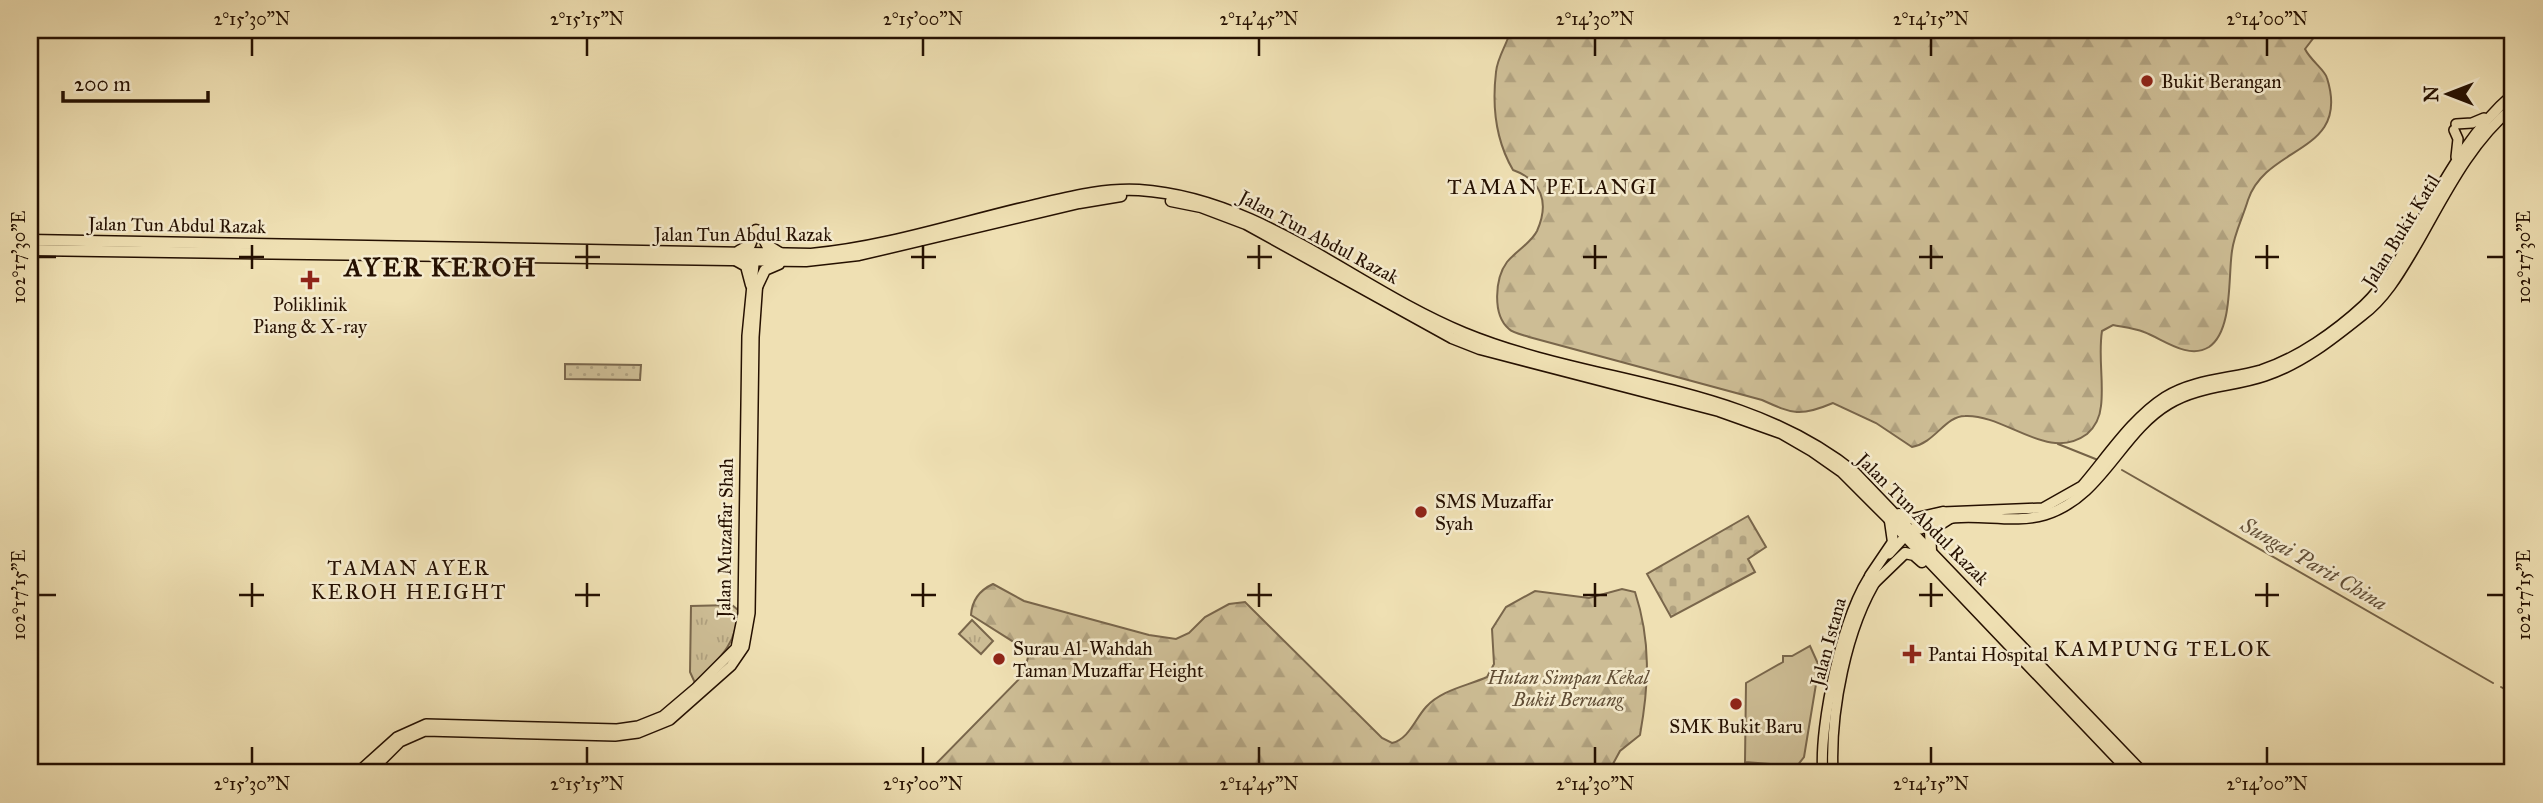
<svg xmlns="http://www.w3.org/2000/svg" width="2543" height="803" viewBox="0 0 2543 803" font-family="'IM FELL Great Primer',serif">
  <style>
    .grass { fill: url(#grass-dots); stroke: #79664b; stroke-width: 2 }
    .forest { fill: url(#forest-firs); stroke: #79664b; stroke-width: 2 }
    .cemetery { fill: url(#cemetery-stones); stroke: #79664b; stroke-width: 2 }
    .park { fill: url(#park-tufts); stroke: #79664b; stroke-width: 2 }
    .pitch { fill: #cdbd95; stroke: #79664b; stroke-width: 2 }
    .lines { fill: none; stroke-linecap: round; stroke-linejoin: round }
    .stream { stroke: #756247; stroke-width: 2 }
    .major-casing { stroke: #251001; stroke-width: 12 }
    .highway-casing { stroke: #251001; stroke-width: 13 }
    .major { stroke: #efe0b3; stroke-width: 9 }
    .highway { stroke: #efe0b3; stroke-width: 10 }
    .ticks { fill: none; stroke: #251001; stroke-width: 2.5 }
    .poi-dot { fill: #8f2418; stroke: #f5ebce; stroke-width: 2.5 }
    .labels { text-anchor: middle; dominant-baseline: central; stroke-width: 5; stroke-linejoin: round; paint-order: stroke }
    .poi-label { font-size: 19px; fill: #251001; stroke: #f5ebce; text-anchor: start }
    .street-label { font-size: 19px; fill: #251001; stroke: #f5ebce }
    .park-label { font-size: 19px; font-style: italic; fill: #604d35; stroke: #f5ebce }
    .neighbourhood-label { font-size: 21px; letter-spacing: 2px; fill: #251001; stroke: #f5ebce }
    .water-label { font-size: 21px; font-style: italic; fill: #614e36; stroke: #f5ebce }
    .district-label { font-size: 26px; font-weight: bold; letter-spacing: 2px; fill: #251001; stroke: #f5ebce }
    .neatline { fill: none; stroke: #251001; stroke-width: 2.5 }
    .ticks-label { font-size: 18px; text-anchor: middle; fill: #251001 }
  </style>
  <defs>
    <pattern id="grass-dots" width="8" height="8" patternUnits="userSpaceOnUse" patternTransform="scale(1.75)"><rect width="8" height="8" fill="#cdbd95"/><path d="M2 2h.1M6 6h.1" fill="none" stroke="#b0a17f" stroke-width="1.8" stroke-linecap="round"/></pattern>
    <pattern id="forest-firs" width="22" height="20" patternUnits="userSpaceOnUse" patternTransform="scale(1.75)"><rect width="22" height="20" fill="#cdbd95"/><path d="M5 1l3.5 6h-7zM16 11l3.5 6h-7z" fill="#b0a17f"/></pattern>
    <pattern id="cemetery-stones" width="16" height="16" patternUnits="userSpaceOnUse" patternTransform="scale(1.75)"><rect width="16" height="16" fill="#cdbd95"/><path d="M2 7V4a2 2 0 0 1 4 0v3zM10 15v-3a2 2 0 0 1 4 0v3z" fill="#b0a17f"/></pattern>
    <pattern id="park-tufts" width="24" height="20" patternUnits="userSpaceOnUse" patternTransform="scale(1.75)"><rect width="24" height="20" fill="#cdbd95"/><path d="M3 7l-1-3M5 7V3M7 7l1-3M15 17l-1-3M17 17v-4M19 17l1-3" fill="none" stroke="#b0a17f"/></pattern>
  </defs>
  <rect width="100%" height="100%" fill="#efe0b3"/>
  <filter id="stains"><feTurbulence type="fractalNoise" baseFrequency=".00286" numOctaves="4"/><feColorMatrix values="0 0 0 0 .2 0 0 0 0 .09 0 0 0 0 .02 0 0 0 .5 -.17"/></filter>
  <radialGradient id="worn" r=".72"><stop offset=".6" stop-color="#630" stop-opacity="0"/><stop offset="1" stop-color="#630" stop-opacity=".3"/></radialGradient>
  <path class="grass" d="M565,364L641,365L640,380L565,379Z"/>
  <g class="forest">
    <path d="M1511,30H2326L2315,36L2305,49C2311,61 2325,70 2327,78C2351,154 2267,144 2248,200C2243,217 2234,234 2232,251C2228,277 2233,331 2209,347C2188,360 2163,339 2144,332C2134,328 2123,327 2113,325L2102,331C2098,356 2104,381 2101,406C2100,417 2095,427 2087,434C2048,463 2006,414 1965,416C1945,416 1935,443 1912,447L1876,423L1833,403C1800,417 1793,414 1762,400L1529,337C1523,335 1513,333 1509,329C1492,315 1495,278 1507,262C1515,252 1531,243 1537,231C1550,202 1541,180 1513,170C1496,141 1492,106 1496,72C1497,58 1507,44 1511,30Z"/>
    <path d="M993,584L1024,601L1149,635L1176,639L1189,633L1205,617L1229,604L1245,602L1382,738L1392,743C1409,739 1415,719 1426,707C1441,690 1467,686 1487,677L1494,664L1492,629L1506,607L1535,591L1589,598L1622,589L1635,592C1651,641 1649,685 1640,735L1620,751L1608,773H927L1024,674L1028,657L1020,646L971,615C972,600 980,590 993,584Z"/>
  </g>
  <path class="cemetery" d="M1748,516L1766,547L1748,559L1755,572L1671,617L1647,574Z"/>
  <g class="park">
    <path d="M732,605L738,610C737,645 719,659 695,683L690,672L691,606Z"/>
    <path d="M972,620L993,641L981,654L959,634Z"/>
  </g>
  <path class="pitch" d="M1810,646L1819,666L1804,757L1797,766L1745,762L1746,683L1783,662V656H1792Z"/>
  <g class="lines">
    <g class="stream">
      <path d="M2058,444L2098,460"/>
      <path d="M2122,470L2493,683"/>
      <path d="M2501,687L2513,694"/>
    </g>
    <defs>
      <g id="major">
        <path d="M2456,124L2472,123L2484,118"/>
        <path d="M2454,130L2458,139L2456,157"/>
        <path d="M1921,529C1958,505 2004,527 2045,515C2103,497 2120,433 2169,404C2198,386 2233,387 2265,376C2302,364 2333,339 2363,315C2387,297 2402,269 2417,244C2445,195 2469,144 2513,107"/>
        <path d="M1889,554L1911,530L1943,512L2043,508L2082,486C2107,457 2132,418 2165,397C2194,379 2229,379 2261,370C2298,358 2336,331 2364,305C2386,284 2401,257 2415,231C2444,181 2469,132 2513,94"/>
        <path d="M357,773L397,737L426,724L617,729L638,726L663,716L696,688L736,648L743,614L747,336L755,254"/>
        <path d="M369,773L400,742L425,731L615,736L638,733L670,720L731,666L744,647L750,613L754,337L758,280"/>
        <path d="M1823,773C1818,728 1844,607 1873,572"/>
        <path d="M1833,773C1830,713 1846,627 1879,576"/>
      </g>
      <g id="highway">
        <path d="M1171,201L1201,207L1246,224L1452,338L1480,349L1719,411L1781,433L1812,451L1842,472L1888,518L2131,773"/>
        <path d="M761,234L767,245L780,253"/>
        <path d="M30,240L811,254C887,247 961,222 1035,205C1070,197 1104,188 1139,190C1261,198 1355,288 1464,333C1593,386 1743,382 1855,473L2143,773"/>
        <path d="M30,250L806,261L859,255L1079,203L1121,196"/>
        <path d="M739,251L750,245L756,230"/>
        <path d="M737,261L746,266L751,285"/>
        <path d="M757,287L765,270L779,264"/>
        <path d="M1899,514L1913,519L1943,512"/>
        <path d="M1931,551L1930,531L1950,518"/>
        <path d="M1870,576L1893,542L1890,521"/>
        <path d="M1875,582L1905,553L1914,555L1922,562"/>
      </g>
    </defs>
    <use href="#major" class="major-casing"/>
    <use href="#highway" class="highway-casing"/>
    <use href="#major" class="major"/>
    <use href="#highway" class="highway"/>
  </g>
  <path class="ticks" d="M252,38V56M587,38V56M923,38V56M1259,38V56M1595,38V56M1931,38V56M2267,38V56M252,245V269M587,245V269M923,245V269M1259,245V269M1595,245V269M1931,245V269M2267,245V269M38,257H56M239,257H264M575,257H600M911,257H936M1247,257H1272M1583,257H1607M1919,257H1943M2255,257H2279M2487,257H2504M252,583V607M587,583V607M923,583V607M1259,583V607M1595,583V607M1931,583V607M2267,583V607M38,595H56M239,595H264M575,595H600M911,595H936M1247,595H1272M1583,595H1607M1919,595H1943M2255,595H2279M2487,595H2504M252,747V764M587,747V764M923,747V764M1259,747V764M1595,747V764M1931,747V764M2267,747V764"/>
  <g class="poi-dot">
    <circle cx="2147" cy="81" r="7"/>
    <path d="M306.5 269.5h7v7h7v7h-7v7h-7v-7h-7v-7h7z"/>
    <circle cx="1421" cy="512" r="7"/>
    <path d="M1908.5 643.5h7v7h7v7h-7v7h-7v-7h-7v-7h7z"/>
    <circle cx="999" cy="659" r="7"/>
    <circle cx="1736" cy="704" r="7"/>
  </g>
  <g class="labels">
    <g class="poi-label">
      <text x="2161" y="81">Bukit Berangan</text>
      <text x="310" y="304" text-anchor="middle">Poliklinik<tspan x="310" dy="22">Piang &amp; X-ray</tspan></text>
      <text x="1435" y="501">SMS Muzaffar<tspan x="1435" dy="22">Syah</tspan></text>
      <text x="1013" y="648">Surau Al-Wahdah<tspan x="1013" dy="22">Taman Muzaffar Height</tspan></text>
      <text x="1928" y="654">Pantai Hospital</text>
      <text x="1736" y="726" text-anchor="middle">SMK Bukit Baru</text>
    </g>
    <g class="street-label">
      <text transform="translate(177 225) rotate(1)">Jalan Tun Abdul Razak</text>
      <text transform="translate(2401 231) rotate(-58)">Jalan Bukit Katil</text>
      <text x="743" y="234">Jalan Tun Abdul Razak</text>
      <text transform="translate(1319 237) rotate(28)">Jalan Tun Abdul Razak</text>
      <text transform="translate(1923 519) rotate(45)">Jalan Tun Abdul Razak</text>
      <text transform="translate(725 538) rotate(-89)">Jalan Muzaffar Shah</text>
      <text transform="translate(1828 642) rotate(-75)">Jalan Istana</text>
    </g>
    <g class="park-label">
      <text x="1568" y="677">Hutan Simpan Kekal<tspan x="1568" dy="22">Bukit Beruang</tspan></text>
    </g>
    <g class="neighbourhood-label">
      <text x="1553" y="187">TAMAN PELANGI</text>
      <text x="409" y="568">TAMAN AYER<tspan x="409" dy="24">KEROH HEIGHT</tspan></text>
      <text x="2163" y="649">KAMPUNG TELOK</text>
    </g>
    <g class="water-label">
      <text transform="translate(2314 564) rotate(30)">Sungai Parit China</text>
    </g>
    <g class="district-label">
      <text x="441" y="267">AYER KEROH</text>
    </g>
  </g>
  <rect width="2543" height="803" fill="none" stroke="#efe0b3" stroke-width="77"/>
  <g transform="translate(2448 94) rotate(270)" stroke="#f5ebce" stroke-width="5" paint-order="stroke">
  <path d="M0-5L12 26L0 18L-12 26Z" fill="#251001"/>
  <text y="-10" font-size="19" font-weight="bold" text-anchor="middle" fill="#251001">N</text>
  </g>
  <path d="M63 91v10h145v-10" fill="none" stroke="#251001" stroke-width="3.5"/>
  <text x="74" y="91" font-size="21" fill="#251001" stroke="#f5ebce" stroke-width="5" paint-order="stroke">200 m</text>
  <rect x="38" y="38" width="2466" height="726" class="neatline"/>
  <g class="ticks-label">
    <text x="252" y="25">2°15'30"N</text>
    <text x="587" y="25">2°15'15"N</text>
    <text x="923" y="25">2°15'00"N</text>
    <text x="1259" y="25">2°14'45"N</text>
    <text x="1595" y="25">2°14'30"N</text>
    <text x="1931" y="25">2°14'15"N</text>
    <text x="2267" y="25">2°14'00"N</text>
    <text transform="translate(2524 257) rotate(-90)" y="6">102°17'30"E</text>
    <text transform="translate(19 257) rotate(-90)" y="6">102°17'30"E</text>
    <text transform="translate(2524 595) rotate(-90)" y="6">102°17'15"E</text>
    <text transform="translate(19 595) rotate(-90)" y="6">102°17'15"E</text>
    <text x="252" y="790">2°15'30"N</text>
    <text x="587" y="790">2°15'15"N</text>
    <text x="923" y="790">2°15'00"N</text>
    <text x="1259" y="790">2°14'45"N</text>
    <text x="1595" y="790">2°14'30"N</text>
    <text x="1931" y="790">2°14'15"N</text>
    <text x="2267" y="790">2°14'00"N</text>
  </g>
  <rect width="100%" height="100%" filter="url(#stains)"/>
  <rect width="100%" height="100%" fill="url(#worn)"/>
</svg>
